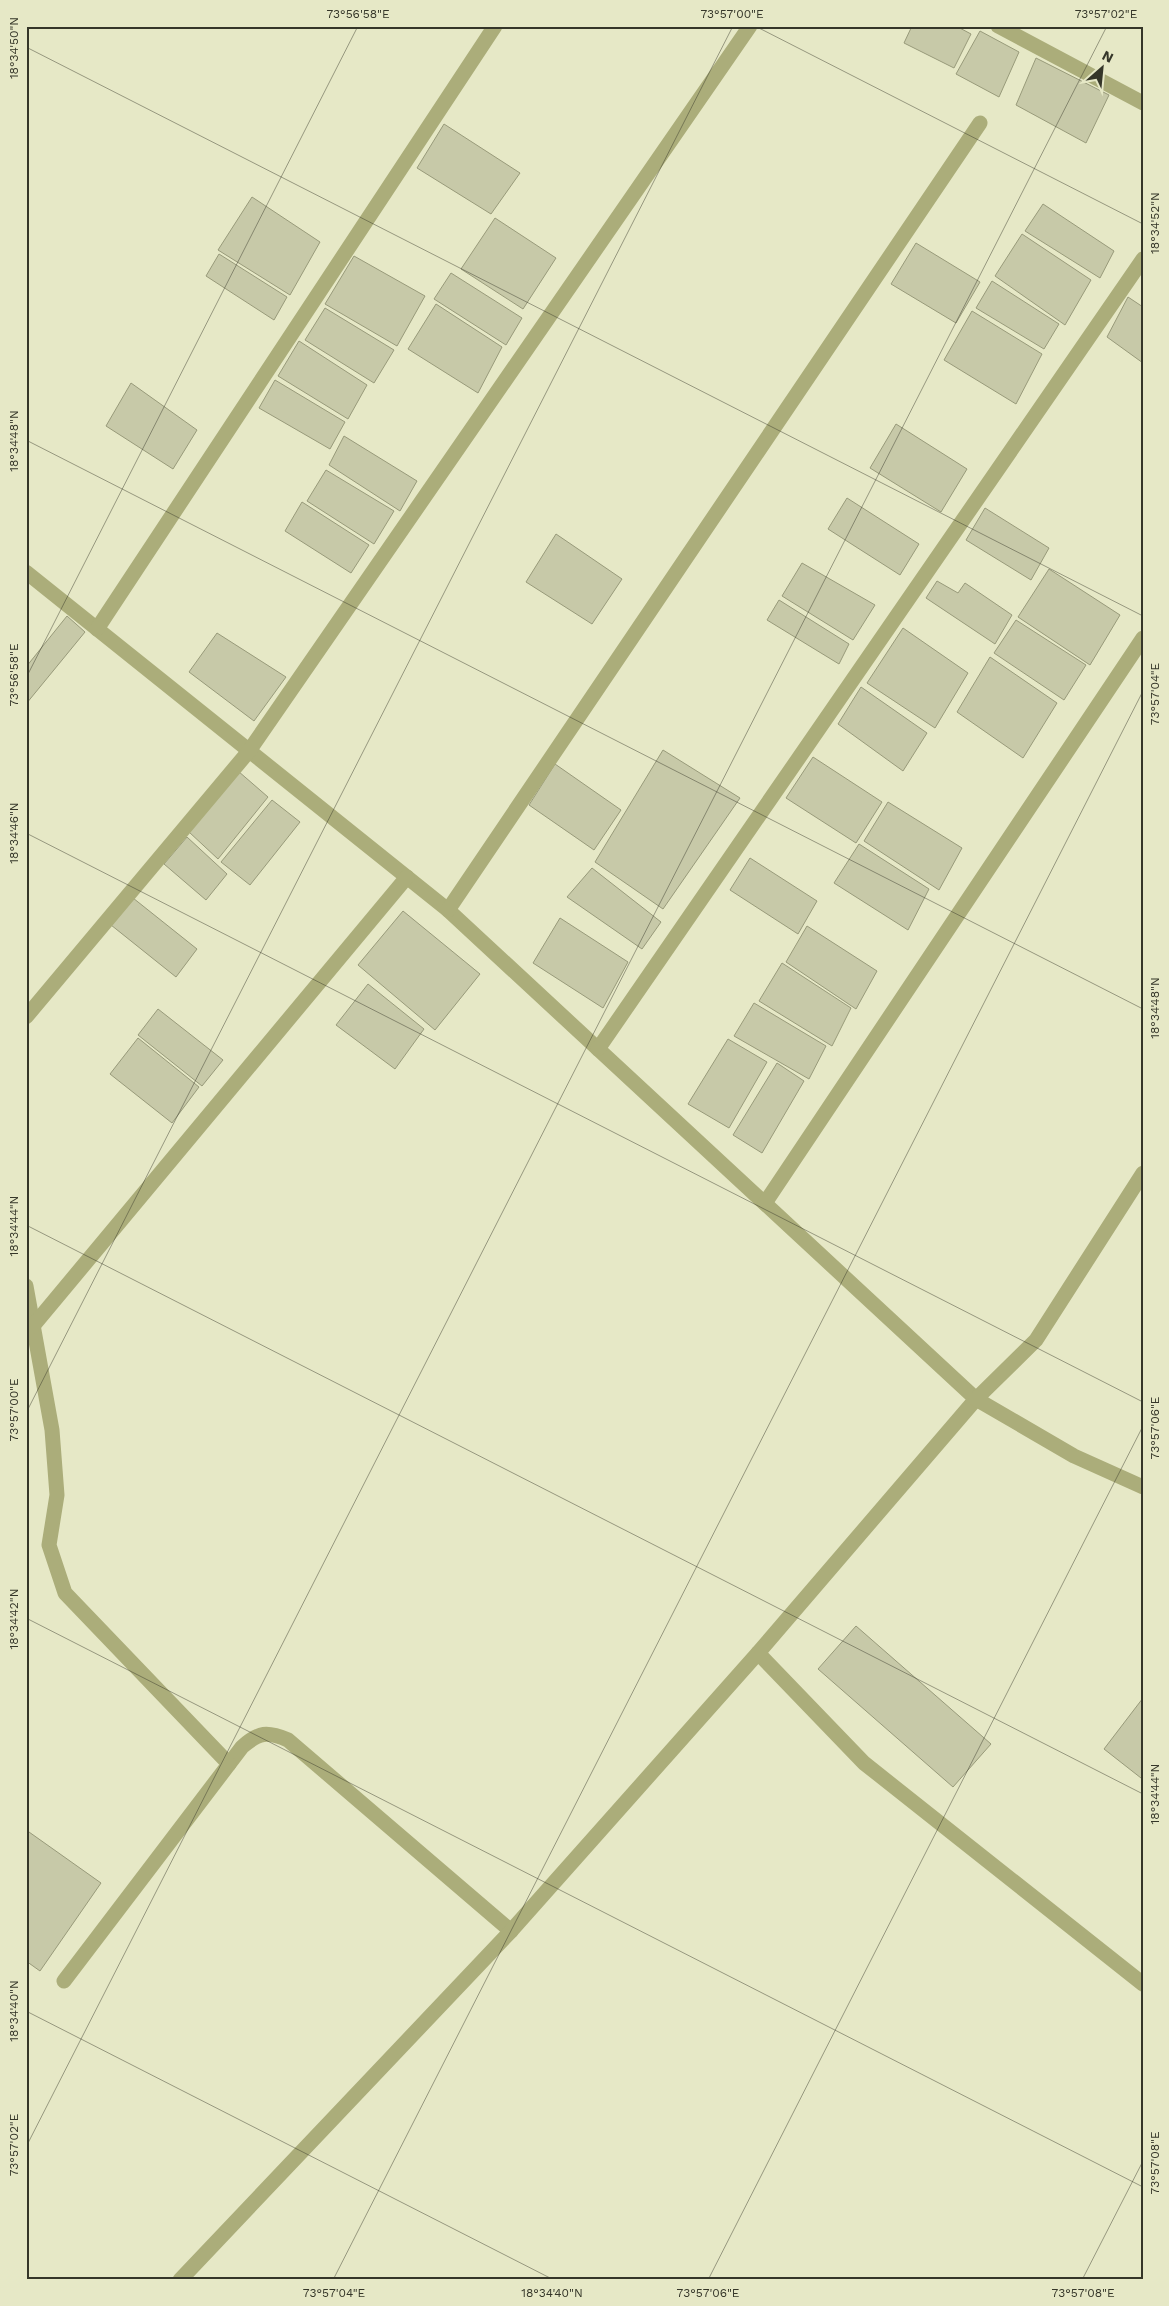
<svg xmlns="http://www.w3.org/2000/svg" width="1169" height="2306" viewBox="0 0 1169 2306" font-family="'Work Sans',sans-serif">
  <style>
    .building { fill: #c7c9a8; stroke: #989a7a }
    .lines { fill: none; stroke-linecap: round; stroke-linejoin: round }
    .lane { stroke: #abad7a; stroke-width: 15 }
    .street { stroke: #abad7a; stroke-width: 15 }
    .ticks { fill: none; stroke: #353629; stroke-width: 1; stroke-opacity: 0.45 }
    .neatline { fill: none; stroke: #353629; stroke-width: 2 }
    .ticks-label { font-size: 12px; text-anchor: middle; fill: #353629 }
  </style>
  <rect width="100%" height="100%" fill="#e6e8c6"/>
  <g class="building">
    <path d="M912,26H956L971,34L954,68L904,43Z"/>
    <path d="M980,31L1019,52L999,97L956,74Z"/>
    <path d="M1036,58L1109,95L1086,143L1016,105Z"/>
    <path d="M444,124L520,173L491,214L417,168Z"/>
    <path d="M252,197L320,242L290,295L218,250Z"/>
    <path d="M1043,204L1114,251L1100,278L1025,231Z"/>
    <path d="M495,218L556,258L523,309L461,269Z"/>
    <path d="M1022,234L1091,280L1065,325L995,276Z"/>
    <path d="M916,243L980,282L956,323L891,284Z"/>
    <path d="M219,254L287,297L274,320L206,276Z"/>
    <path d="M354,256L425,296L397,346L325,304Z"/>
    <path d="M451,273L522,318L506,345L434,299Z"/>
    <path d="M992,281L1059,324L1044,349L976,308Z"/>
    <path d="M1128,297L1143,307V363L1107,337Z"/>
    <path d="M436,304L502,347L478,393L408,349Z"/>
    <path d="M325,308L394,350L374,383L305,340Z"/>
    <path d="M972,311L1042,354L1016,404L944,360Z"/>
    <path d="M299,341L367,385L348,419L278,376Z"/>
    <path d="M275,380L345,422L330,449L259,408Z"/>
    <path d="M131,383L197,430L173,469L106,426Z"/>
    <path d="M896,424L967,469L941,512L870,468Z"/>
    <path d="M344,436L417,481L400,511L329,465Z"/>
    <path d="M326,470L394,511L374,544L307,501Z"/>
    <path d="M847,498L919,544L900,575L828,529Z"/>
    <path d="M302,502L369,545L351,573L285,531Z"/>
    <path d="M985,508L1049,548L1031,580L966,540Z"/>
    <path d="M556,534L622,579L592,624L526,582Z"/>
    <path d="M802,563L875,605L853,640L782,596Z"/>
    <path d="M1049,569L1120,615L1090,665L1018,617Z"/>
    <path d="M937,581L958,593L965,583L1012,615L995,644L926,598Z"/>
    <path d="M779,600L849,644L839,664L767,620Z"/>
    <path d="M67,616L85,632L26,704V667Z"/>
    <path d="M1016,620L1086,665L1064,700L994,653Z"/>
    <path d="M903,628L968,673L935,728L867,683Z"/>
    <path d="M217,633L286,677L254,721L189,672Z"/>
    <path d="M990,657L1057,703L1023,758L957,712Z"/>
    <path d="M861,687L927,733L903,771L838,724Z"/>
    <path d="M663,750L740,798L663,909L595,862Z"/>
    <path d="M813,757L882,802L856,843L786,798Z"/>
    <path d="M555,764L621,810L594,850L529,805Z"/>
    <path d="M238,771L268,797L218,859L189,832Z"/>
    <path d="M272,800L300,822L250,885L221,862Z"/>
    <path d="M888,802L962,848L939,890L864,841Z"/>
    <path d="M187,837L227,874L206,900L164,864Z"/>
    <path d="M859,844L929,889L908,930L834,883Z"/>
    <path d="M750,858L817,901L798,934L730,890Z"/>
    <path d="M592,868L661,922L642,949L567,897Z"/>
    <path d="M133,898L197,949L176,977L111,925Z"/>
    <path d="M403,911L480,974L435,1030L358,965Z"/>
    <path d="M560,918L628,962L603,1008L533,963Z"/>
    <path d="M807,926L877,971L856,1009L786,962Z"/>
    <path d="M782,963L851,1008L832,1046L759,1001Z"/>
    <path d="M368,984L424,1029L395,1069L336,1025Z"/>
    <path d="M754,1003L826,1046L809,1079L734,1036Z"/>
    <path d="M158,1009L223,1060L202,1086L138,1035Z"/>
    <path d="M138,1038L199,1087L172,1123L110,1074Z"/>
    <path d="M728,1039L767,1062L729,1128L688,1104Z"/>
    <path d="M777,1063L804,1081L762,1153L733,1135Z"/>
    <path d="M856,1626L991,1744L953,1787L818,1669Z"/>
    <path d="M1143,1698V1775L1141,1778L1104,1749Z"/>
    <path d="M29,1832L101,1883L40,1971L26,1961V1836Z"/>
  </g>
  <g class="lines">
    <g class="lane">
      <path d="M758,1653L864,1763L1143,1984"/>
      <path d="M64,1981L242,1747C259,1732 267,1731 288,1740L511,1931"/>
    </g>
    <g class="street">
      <path d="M998,26L1143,103"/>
      <path d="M26,572L448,910L976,1399L758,1653L511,1931L180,2280"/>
      <path d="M97,629L495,26"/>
      <path d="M448,910L980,123"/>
      <path d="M26,1017L249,751L750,26"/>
      <path d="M598,1049L1143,259"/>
      <path d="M1143,1173L1036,1340L976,1399L1074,1456L1143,1487"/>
      <path d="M765,1203L1143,638"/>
      <path d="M26,1286L52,1430L57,1495L49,1545L65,1593L229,1764"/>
      <path d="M33,1326L407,877"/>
    </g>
  </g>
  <path class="ticks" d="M755,26L1143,224M26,47L1143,616M26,440L1143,1009M26,678L358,26M26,833L1143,1402M26,1225L1143,1794M26,1413L733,26M26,1618L1143,2187M26,2011L554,2280M26,2147L1107,26M333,2280L1143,691M708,2280L1143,1426M1082,2280L1143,2161"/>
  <rect width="1169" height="2306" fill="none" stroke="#e6e8c6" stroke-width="55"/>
  <g transform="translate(1102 68) rotate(27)" stroke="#e6e8c6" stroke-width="4" paint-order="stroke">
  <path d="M0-4L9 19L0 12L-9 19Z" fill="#353629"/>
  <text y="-8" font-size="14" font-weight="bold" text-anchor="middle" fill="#353629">N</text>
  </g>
  <rect x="28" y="28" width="1114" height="2250" class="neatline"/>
  <g class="ticks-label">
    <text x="358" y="18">73°56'58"E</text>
    <text x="732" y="18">73°57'00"E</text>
    <text x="1106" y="18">73°57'02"E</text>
    <text transform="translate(14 48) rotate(-90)" y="4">18°34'50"N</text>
    <text transform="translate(1155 223) rotate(-90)" y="4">18°34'52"N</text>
    <text transform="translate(14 441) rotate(-90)" y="4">18°34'48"N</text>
    <text transform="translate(14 675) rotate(-90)" y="4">73°56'58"E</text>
    <text transform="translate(1155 694) rotate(-90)" y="4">73°57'04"E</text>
    <text transform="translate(14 833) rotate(-90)" y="4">18°34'46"N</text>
    <text transform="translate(1155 1008) rotate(-90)" y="4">18°34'48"N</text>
    <text transform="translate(14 1226) rotate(-90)" y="4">18°34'44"N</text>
    <text transform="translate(14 1410) rotate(-90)" y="4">73°57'00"E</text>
    <text transform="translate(1155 1428) rotate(-90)" y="4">73°57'06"E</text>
    <text transform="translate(14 1619) rotate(-90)" y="4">18°34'42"N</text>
    <text transform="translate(1155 1794) rotate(-90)" y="4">18°34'44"N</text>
    <text transform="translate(14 2011) rotate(-90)" y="4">18°34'40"N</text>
    <text transform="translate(14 2145) rotate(-90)" y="4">73°57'02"E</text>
    <text transform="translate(1155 2163) rotate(-90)" y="4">73°57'08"E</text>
    <text x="334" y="2297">73°57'04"E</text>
    <text x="552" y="2297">18°34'40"N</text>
    <text x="708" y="2297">73°57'06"E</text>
    <text x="1083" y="2297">73°57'08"E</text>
  </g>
</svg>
